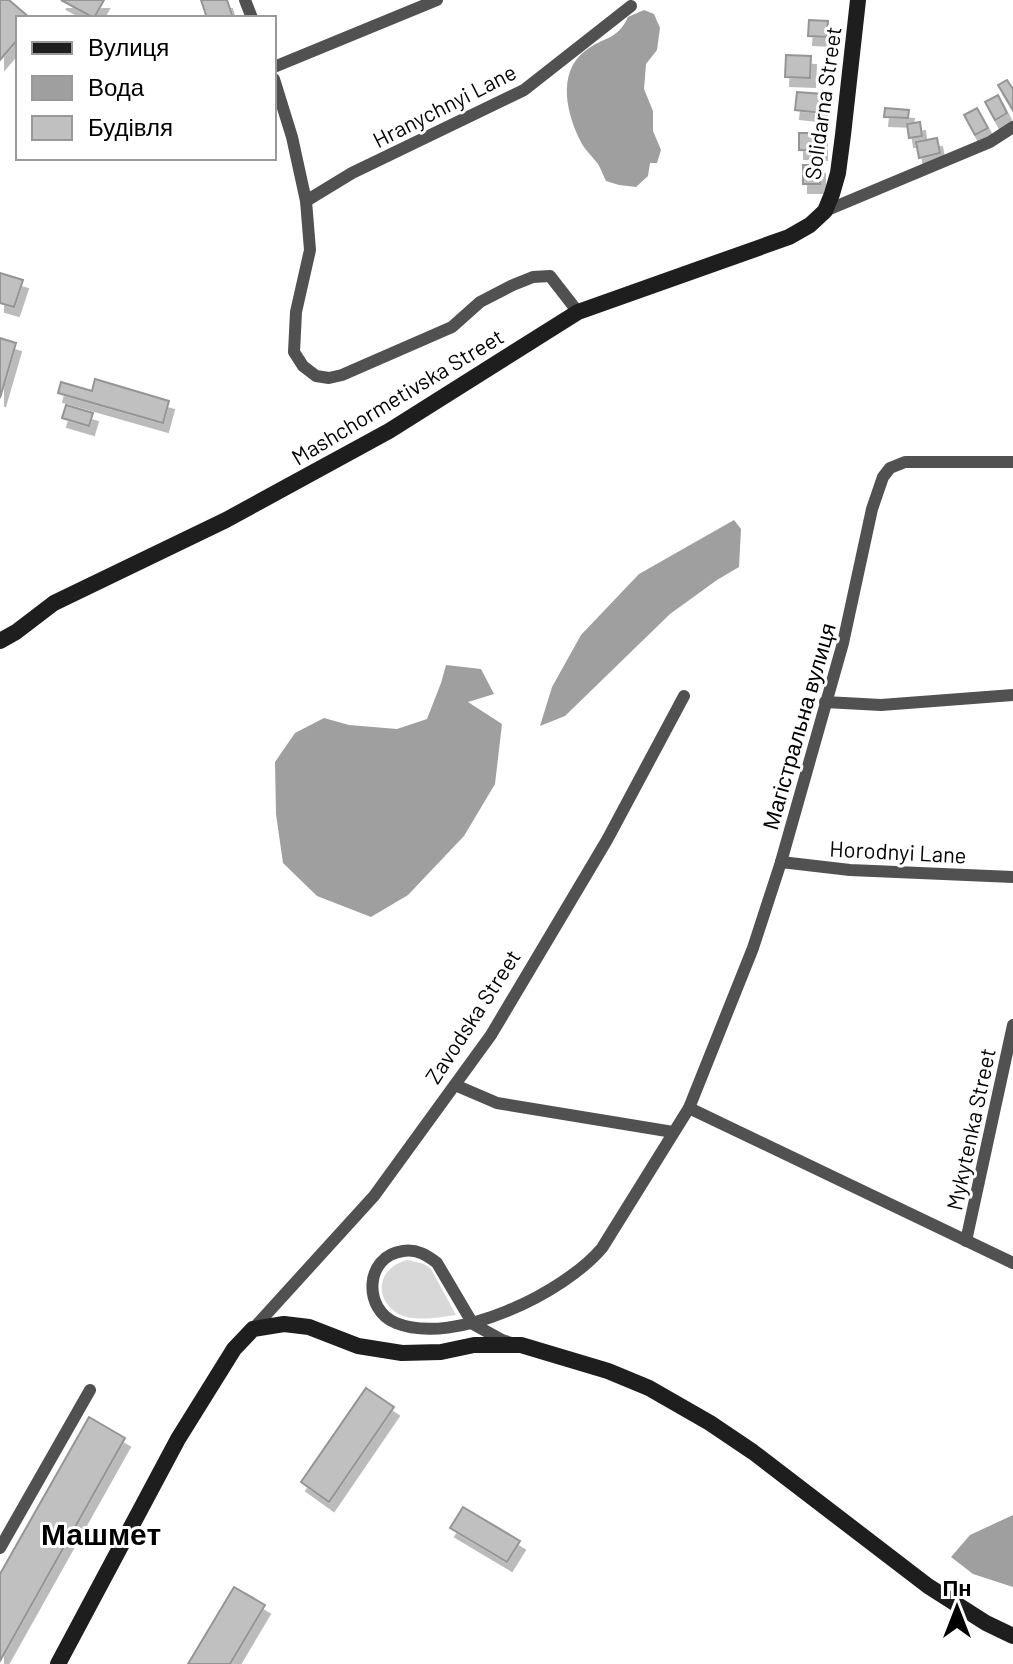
<svg xmlns="http://www.w3.org/2000/svg" width="1013" height="1664" viewBox="0 0 1013 1664" font-family="Barlow,sans-serif">
  <style>
    .green { fill: #d8d8d8 }
    .water { fill: #9f9f9f }
    .building { fill: #c0c0c0; stroke: #959595; stroke-width: 2; filter: url(#shadow) }
    .lines { fill: none; stroke-linecap: round; stroke-linejoin: round }
    .street { stroke: #515151; stroke-width: 12 }
    .secondary { stroke: #1e1e1e; stroke-width: 16 }
    .labels { text-anchor: middle; dominant-baseline: central; stroke-width: 6; stroke-linejoin: round; paint-order: stroke }
    .street-label { font-size: 22px; fill: #000; stroke: #fff }
    .district-label { font-size: 30px; font-weight: bold; fill: #000; stroke: #fff }
  </style>
  <defs>
    <filter id="shadow"><feDropShadow dx="5" dy="9" stdDeviation="0" flood-color="#0004"/></filter>
  </defs>
  <rect width="100%" height="100%" fill="#fff"/>
  <path class="green" d="M408,1260L424,1264L431,1269L456,1315C439,1317 414,1323 397,1313C372,1297 379,1266 408,1260Z"/>
  <g class="water">
    <path d="M644,10L654,14L660,28L657,50L646,64L644,89L653,111V131L661,150L657,163H650L648,176L636,187L619,185L606,181C603,175 601,169 598,164C593,157 586,151 582,144C567,116 556,73 585,51C604,36 617,41 628,17Z"/>
    <path d="M734,520L741,529L739,567L717,580L670,614L565,716L540,726L552,687L581,635L639,574Z"/>
    <path d="M446,665L481,669L494,694L468,702L502,724L495,784L464,836L408,895L371,917L317,896L283,863L276,814L275,762L295,733L324,718L349,725L397,729L427,719L441,683Z"/>
    <path d="M1013,1515V1587L973,1574L951,1557L970,1535Z"/>
  </g>
  <g class="building">
    <path d="M0,0H9L30,18H18V39L0,60Z"/>
    <path d="M61,0H104L94,18Z"/>
    <path d="M201,0H227L233,18H207Z"/>
    <path d="M809,20L828,21L827,37L808,36Z"/>
    <path d="M786,55L811,56L810,78L785,77Z"/>
    <path d="M1007,80L1013,89V110L998,85Z"/>
    <path d="M797,92L823,94L822,113L795,110Z"/>
    <path d="M998,95L1007,113L995,120L985,102Z"/>
    <path d="M885,108L909,110L908,118L884,117Z"/>
    <path d="M977,108L988,128L975,135L964,115Z"/>
    <path d="M920,122L922,136L909,138L907,124Z"/>
    <path d="M799,133H822V151L799,150Z"/>
    <path d="M937,138L940,153L919,158L916,142Z"/>
    <rect x="803" y="165" width="17" height="19"/>
    <path d="M0,273L23,280L14,307L0,303Z"/>
    <path d="M0,338L16,343L0,398Z"/>
    <path d="M95,379L169,401L163,423L58,393L61,382L92,391Z"/>
    <path d="M66,405L93,413L89,426L62,418Z"/>
    <path d="M366,1388L394,1407L329,1502L301,1482Z"/>
    <path d="M89,1417L125,1438L0,1661V1574Z"/>
    <path d="M463,1507L520,1541L507,1562L450,1528Z"/>
    <path d="M234,1587L265,1605L230,1664H188Z"/>
  </g>
  <g class="lines">
    <g class="street">
      <path d="M245,0L252,18"/>
      <path d="M274,67L437,0"/>
      <path d="M274,79L292,137L306,201L310,250L296,312L294,352L303,366L316,376L329,378L342,375L452,327L480,302L513,285L533,277L550,276L578,312"/>
      <path d="M306,201L352,173L524,90L631,6"/>
      <path d="M825,211L990,142L1013,127"/>
      <path d="M825,702L881,705L1013,695"/>
      <path d="M781,862L850,870L1013,877"/>
      <path d="M455,1085L497,1103L673,1132"/>
      <path d="M689,1108L1013,1263"/>
      <path d="M966,1241L1013,1025"/>
      <path d="M253,1329L374,1196L491,1035L607,840L684,696"/>
      <path d="M511,1343L502,1340L473,1324L437,1263C427,1255 417,1249 403,1251C364,1256 363,1310 396,1323C455,1347 565,1292 602,1248L689,1108L753,948L781,862L843,643L872,509L883,477L890,468L905,462H1013"/>
      <path d="M0,1548L90,1390"/>
    </g>
    <g class="secondary">
      <path d="M0,641L16,632L54,603L226,520L389,431L578,312L789,237L810,225L825,211L832,194L838,173L843,135L858,0"/>
      <path d="M58,1664L178,1439L234,1349L253,1329L284,1324L309,1327L358,1346L402,1353L441,1352L474,1345H521L608,1371L649,1388L710,1423L753,1452L928,1586L986,1623L1013,1636"/>
    </g>
  </g>
  <g class="labels">
    <g class="street-label">
      <text transform="translate(822 103) rotate(-82)">Solidarna Street</text>
      <text transform="translate(444 105) rotate(-27)">Hranychnyi Lane</text>
      <text transform="translate(397 396) rotate(-31)">Mashchormetivska Street</text>
      <text transform="translate(798 726) rotate(-74)">Магістральна вулиця</text>
      <text transform="translate(898 851) rotate(3)">Horodnyi Lane</text>
      <text transform="translate(472 1016) rotate(-57)">Zavodska Street</text>
      <text transform="translate(970 1129) rotate(-78)">Mykytenka Street</text>
    </g>
    <g class="district-label">
      <text x="101" y="1533">Машмет</text>
    </g>
  </g>
  <rect x="16" y="16" width="260" height="144" fill="#ffffff" stroke="#999999" stroke-width="2"/>
  <rect x="32" y="42" width="40" height="12" fill="#1e1e1e" stroke="#999999" stroke-width="2"/>
  <text x="88" y="56" font-size="24" fill="#000000">Вулиця</text>
  <rect x="32" y="76" width="40" height="24" fill="#9f9f9f" stroke="#999999" stroke-width="2"/>
  <text x="88" y="96" font-size="24" fill="#000000">Вода</text>
  <rect x="32" y="116" width="40" height="24" fill="#c0c0c0" stroke="#999999" stroke-width="2"/>
  <text x="88" y="136" font-size="24" fill="#000000">Будівля</text>
  <g transform="translate(957 1608)" stroke="#ffffff" stroke-width="6" paint-order="stroke">
  <path d="M0-6L14 30L0 20L-14 30Z" fill="#000000"/>
  <text y="-12" font-size="22" font-weight="bold" text-anchor="middle" fill="#000000">Пн</text>
  </g>
</svg>
